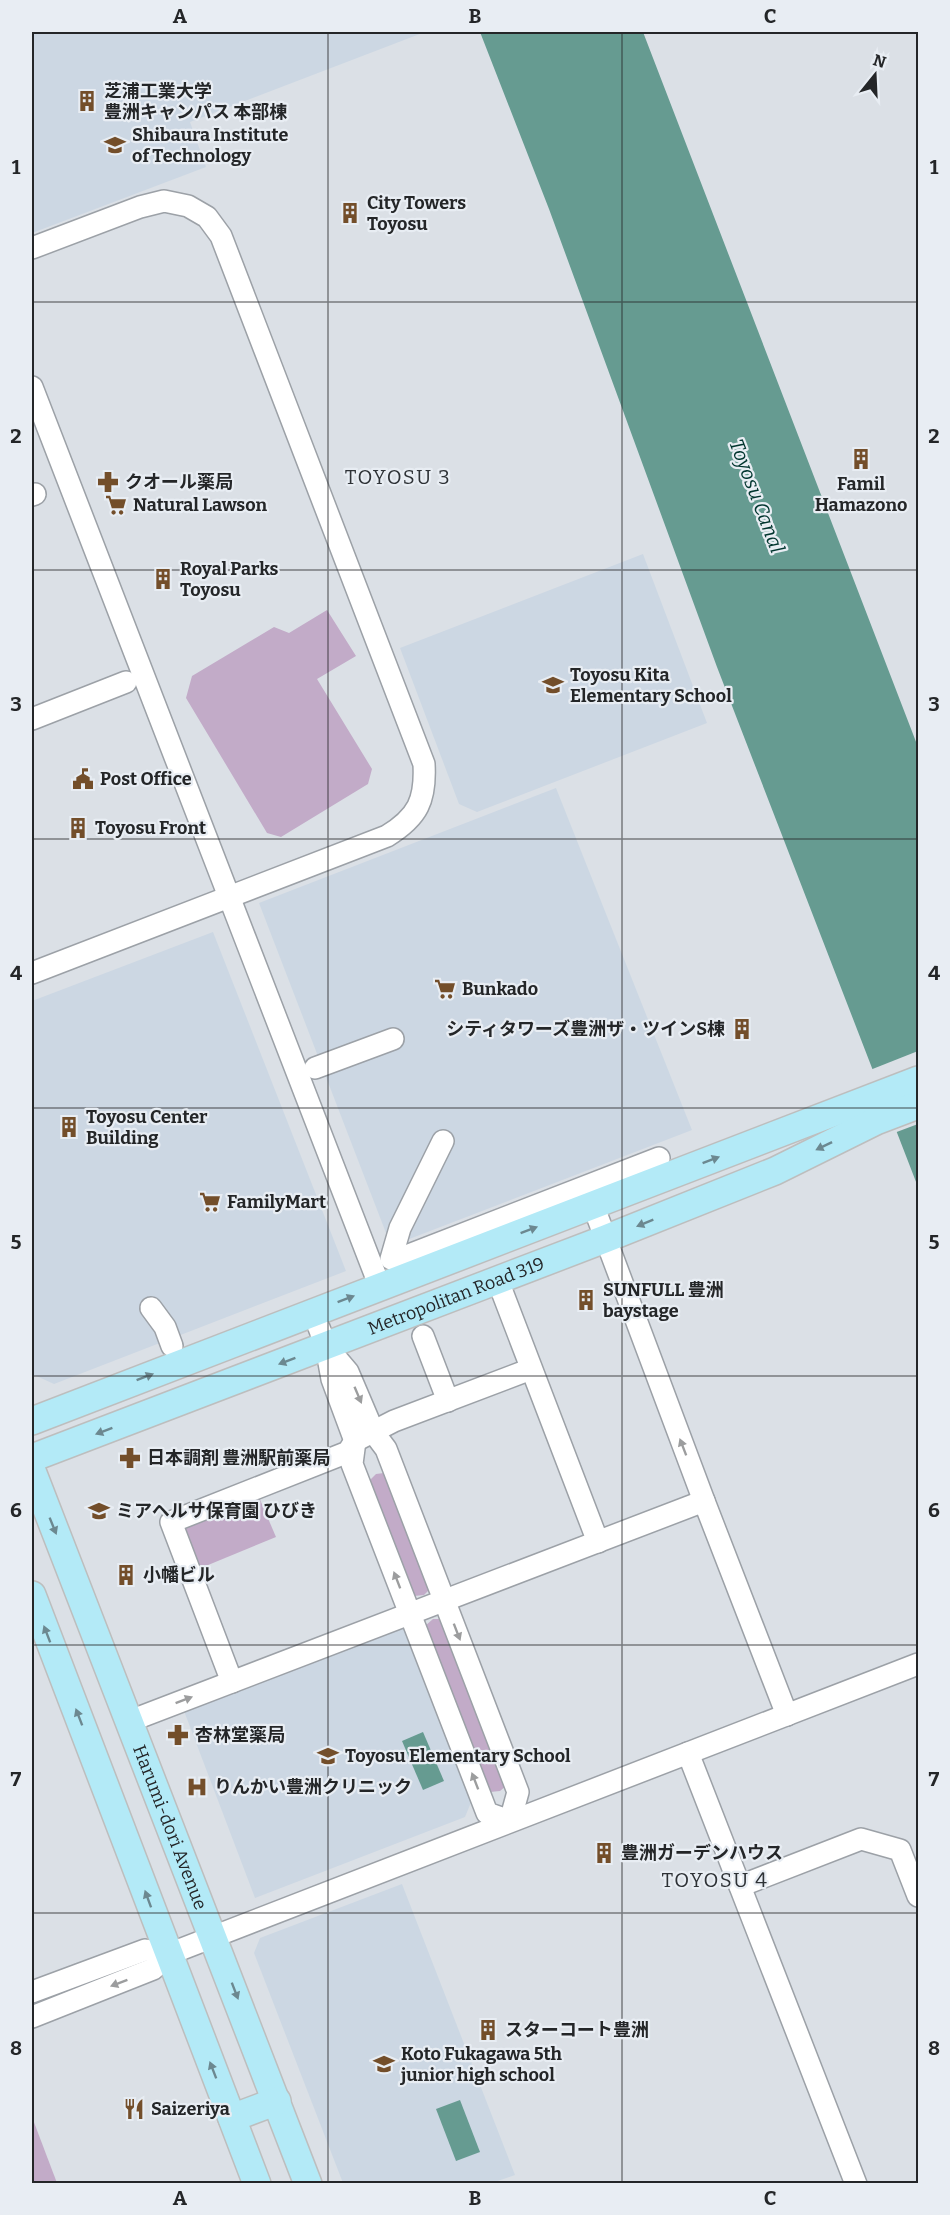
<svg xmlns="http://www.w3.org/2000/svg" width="950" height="2215" viewBox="0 0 950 2215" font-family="Bitter,'Noto Sans JP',serif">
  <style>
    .built { fill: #ccd7e3 }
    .green { fill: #c2abc8 }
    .water { fill: #669b91 }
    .pier { fill: #dbe0e6 }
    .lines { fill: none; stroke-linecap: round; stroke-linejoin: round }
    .minor-casing { stroke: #9ca1a7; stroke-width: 24 }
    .major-casing { stroke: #bdbebe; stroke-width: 30 }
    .minor { stroke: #fff; stroke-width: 21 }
    .major { stroke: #b3eaf7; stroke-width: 27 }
    .oneway { fill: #6c8890 }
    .oneway2 { fill: #9c9d9e }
    .grid { fill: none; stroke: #242628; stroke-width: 1.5; stroke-opacity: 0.55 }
    .labels { text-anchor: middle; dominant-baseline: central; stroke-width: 4.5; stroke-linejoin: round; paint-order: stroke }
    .poi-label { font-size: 18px; font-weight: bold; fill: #242628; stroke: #e8edf3; text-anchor: start }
    .street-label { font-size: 18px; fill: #242628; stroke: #e8edf3 }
    .neighbourhood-label { font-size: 20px; letter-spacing: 1.5px; fill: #2e3236; stroke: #e8edf3 }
    .water-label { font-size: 20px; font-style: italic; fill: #00352e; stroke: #e8edf3 }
    .neatline { fill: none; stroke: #242628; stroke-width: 2 }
    .grid-label { font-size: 20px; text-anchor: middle; font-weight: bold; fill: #242628 }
  </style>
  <rect width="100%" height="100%" fill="#dbe0e6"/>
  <g class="built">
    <path d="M32,32H425L190,122L206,167L32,233Z"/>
    <path d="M643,554L707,723L477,812L459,804L400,648Z"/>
    <path d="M556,788L692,1130L391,1246L259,903Z"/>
    <path d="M213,932L346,1271L54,1384L32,1374V1001Z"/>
    <path d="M401,1626L407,1628L472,1800L465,1817L255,1898L184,1711Z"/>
    <path d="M402,1884L515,2175L492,2183H343L254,1953L260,1938Z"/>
  </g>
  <g class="green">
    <path d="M327,610L356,656L317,679L372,769L368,784L281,837L267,833L186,698L192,676L274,627L289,633Z"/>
    <path d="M384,1473L430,1589L424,1595L414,1596L369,1481L376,1474Z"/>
    <path d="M258,1495L276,1537L196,1570L182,1525Z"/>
    <path d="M433,1619H441L506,1786L500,1791L490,1792L425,1626Z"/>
    <path d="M32,2117L57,2183H32Z"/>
  </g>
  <g class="water">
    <path d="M480,32H643L918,747V1187L717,667L549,209Z"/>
    <path d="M423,1732L444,1781L423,1790L402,1741Z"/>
    <path d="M460,2100L480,2152L456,2161L436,2109Z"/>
  </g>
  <path class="pier" d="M918,1051V1124L894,1133L870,1070Z"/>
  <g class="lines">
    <defs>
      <g id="minor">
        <path d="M32,248L140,207L164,201L188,206L207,217L221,236L424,764C426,800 418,817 387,836L32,973"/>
        <path d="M32,387L380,1287"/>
        <path d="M32,495L35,494"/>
        <path d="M32,719L126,682"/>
        <path d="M315,1068L393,1039"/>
        <path d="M593,1205L704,1501L787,1715"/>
        <path d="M391,1259L400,1228L443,1141"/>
        <path d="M396,1260L659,1158"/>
        <path d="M498,1281L598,1542"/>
        <path d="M151,1308L165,1327L172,1346"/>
        <path d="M313,1312L326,1346L332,1379L355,1441L352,1464L487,1813L510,1821L518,1792L386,1449L374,1433L348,1372L326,1346"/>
        <path d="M423,1336L448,1401"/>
        <path d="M232,1682L171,1522L348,1452L355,1441L394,1421L531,1369"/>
        <path d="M130,1721L704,1501"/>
        <path d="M688,1753L856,2184"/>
        <path d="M740,1886L861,1839L900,1850L918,1896"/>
        <path d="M32,1992L145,1950L169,1954"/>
        <path d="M32,2017L153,1969L169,1954L918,1664"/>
      </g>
      <g id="major">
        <path d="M32,1421L918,1080"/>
        <path id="s1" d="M32,1458L605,1239L775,1171L876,1121L918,1105"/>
        <path id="s2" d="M32,1471L308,2184"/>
        <path d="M32,1595L257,2184"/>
        <path d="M232,2118L277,2101"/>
      </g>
    </defs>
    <use href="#minor" class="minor-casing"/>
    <use href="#major" class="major-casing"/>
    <use href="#minor" class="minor"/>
    <use href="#major" class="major"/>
  </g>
  <defs><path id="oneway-solid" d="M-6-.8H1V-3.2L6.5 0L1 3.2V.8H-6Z" transform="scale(1.5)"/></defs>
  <g class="oneway">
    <use href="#oneway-solid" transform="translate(824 1146) rotate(154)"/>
    <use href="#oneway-solid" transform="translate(711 1160) rotate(-21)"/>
    <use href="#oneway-solid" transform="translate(645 1223) rotate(158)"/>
    <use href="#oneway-solid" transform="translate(529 1230) rotate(-21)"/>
    <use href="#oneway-solid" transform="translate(346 1299) rotate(-21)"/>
    <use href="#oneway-solid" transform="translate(287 1361) rotate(159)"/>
    <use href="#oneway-solid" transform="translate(145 1377) rotate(-21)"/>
    <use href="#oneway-solid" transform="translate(104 1431) rotate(159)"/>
    <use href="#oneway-solid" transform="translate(53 1526) rotate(68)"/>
    <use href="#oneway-solid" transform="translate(47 1634) rotate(-111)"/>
    <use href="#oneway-solid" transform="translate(79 1717) rotate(-111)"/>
    <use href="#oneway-solid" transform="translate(148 1899) rotate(-110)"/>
    <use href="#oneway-solid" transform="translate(235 1991) rotate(69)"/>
    <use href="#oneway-solid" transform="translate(213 2070) rotate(-111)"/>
  </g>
  <g class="oneway2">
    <use href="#oneway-solid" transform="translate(358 1395) rotate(67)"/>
    <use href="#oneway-solid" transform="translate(683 1447) rotate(-111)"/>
    <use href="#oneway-solid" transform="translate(397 1580) rotate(-111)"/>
    <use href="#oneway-solid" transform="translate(457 1632) rotate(69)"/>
    <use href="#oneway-solid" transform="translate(184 1700) rotate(-21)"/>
    <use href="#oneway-solid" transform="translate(475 1781) rotate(-111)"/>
    <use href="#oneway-solid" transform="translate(119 1983) rotate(159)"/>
  </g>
  <path class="grid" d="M328,32V2184M622,32V2184M32,302H918M32,570H918M32,839H918M32,1108H918M32,1376H918M32,1645H918M32,1913H918"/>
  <defs>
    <symbol id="building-bare" viewBox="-9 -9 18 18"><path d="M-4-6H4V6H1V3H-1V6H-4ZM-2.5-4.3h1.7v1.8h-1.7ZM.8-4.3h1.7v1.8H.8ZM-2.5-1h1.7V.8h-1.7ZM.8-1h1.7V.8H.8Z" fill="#734e2a" stroke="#e8edf3" stroke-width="2.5" paint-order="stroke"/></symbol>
    <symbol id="university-bare" viewBox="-9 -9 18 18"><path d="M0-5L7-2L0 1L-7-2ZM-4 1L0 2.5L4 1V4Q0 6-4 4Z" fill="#734e2a" stroke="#e8edf3" stroke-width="2.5" paint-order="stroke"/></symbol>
    <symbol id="pharmacy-bare" viewBox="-9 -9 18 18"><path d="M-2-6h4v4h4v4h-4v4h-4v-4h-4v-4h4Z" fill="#734e2a" stroke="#e8edf3" stroke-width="2.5" paint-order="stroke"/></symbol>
    <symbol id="supermarket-bare" viewBox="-9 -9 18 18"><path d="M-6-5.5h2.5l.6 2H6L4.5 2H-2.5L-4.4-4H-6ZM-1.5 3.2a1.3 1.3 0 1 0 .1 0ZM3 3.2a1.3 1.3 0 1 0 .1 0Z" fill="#734e2a" stroke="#e8edf3" stroke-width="2.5" paint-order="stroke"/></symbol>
    <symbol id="school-bare" viewBox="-9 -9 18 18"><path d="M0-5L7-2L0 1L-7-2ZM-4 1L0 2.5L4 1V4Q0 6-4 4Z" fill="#734e2a" stroke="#e8edf3" stroke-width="2.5" paint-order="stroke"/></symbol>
    <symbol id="civic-bare" viewBox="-9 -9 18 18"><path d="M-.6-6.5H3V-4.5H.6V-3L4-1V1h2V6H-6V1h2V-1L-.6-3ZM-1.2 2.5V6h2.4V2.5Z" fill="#734e2a" stroke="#e8edf3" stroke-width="2.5" paint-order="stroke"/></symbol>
    <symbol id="hospital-bare" viewBox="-9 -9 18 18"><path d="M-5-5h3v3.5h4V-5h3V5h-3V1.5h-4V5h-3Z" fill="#734e2a" stroke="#e8edf3" stroke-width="2.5" paint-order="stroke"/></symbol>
    <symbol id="restaurant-bare" viewBox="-9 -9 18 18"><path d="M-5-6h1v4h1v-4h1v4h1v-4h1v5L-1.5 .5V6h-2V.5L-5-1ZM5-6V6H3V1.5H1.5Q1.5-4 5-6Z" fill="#734e2a" stroke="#e8edf3" stroke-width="2.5" paint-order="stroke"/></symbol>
  </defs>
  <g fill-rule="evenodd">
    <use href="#building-bare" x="72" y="86" width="30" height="30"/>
    <use href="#university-bare" x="100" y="130" width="30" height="30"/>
    <use href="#building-bare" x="335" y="198" width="30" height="30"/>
    <use href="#building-bare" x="846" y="444" width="30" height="30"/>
    <use href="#pharmacy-bare" x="93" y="467" width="30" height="30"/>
    <use href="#supermarket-bare" x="101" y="490" width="30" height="30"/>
    <use href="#building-bare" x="148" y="564" width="30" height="30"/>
    <use href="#school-bare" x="538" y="670" width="30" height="30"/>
    <use href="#civic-bare" x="68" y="764" width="30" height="30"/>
    <use href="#building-bare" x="63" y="813" width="30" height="30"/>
    <use href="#supermarket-bare" x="430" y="974" width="30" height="30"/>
    <use href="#building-bare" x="727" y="1014" width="30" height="30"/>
    <use href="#building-bare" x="54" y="1112" width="30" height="30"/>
    <use href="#supermarket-bare" x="195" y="1187" width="30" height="30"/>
    <use href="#building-bare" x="571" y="1285" width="30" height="30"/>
    <use href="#pharmacy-bare" x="115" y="1443" width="30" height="30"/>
    <use href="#school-bare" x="84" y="1496" width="30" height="30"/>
    <use href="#building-bare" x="111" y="1560" width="30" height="30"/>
    <use href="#pharmacy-bare" x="163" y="1720" width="30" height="30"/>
    <use href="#school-bare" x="313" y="1741" width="30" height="30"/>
    <use href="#hospital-bare" x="182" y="1772" width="30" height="30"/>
    <use href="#building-bare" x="589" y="1838" width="30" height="30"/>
    <use href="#building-bare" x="473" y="2015" width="30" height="30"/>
    <use href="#school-bare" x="369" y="2049" width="30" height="30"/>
    <use href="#restaurant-bare" x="119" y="2094" width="30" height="30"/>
  </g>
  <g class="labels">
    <g class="poi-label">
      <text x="104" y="91">芝浦工業大学<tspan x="104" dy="21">豊洲キャンパス 本部棟</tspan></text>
      <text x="132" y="135">Shibaura Institute<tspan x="132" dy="21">of Technology</tspan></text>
      <text x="367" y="203">City Towers<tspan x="367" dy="21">Toyosu</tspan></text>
      <text x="125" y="482">クオール薬局</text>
      <text x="861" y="484" text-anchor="middle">Famil<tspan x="861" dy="21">Hamazono</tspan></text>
      <text x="133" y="505">Natural Lawson</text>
      <text x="180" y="569">Royal Parks<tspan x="180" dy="21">Toyosu</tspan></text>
      <text x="570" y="675">Toyosu Kita<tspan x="570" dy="21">Elementary School</tspan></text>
      <text x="100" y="779">Post Office</text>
      <text x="95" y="828">Toyosu Front</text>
      <text x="462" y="989">Bunkado</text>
      <text x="725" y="1029" text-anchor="end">シティタワーズ豊洲ザ・ツインS棟</text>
      <text x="86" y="1117">Toyosu Center<tspan x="86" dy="21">Building</tspan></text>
      <text x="227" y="1202">FamilyMart</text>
      <text x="603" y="1290">SUNFULL 豊洲<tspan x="603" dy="21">baystage</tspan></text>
      <text x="147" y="1458">日本調剤 豊洲駅前薬局</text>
      <text x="116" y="1511">ミアヘルサ保育園 ひびき</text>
      <text x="143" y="1575">小幡ビル</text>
      <text x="195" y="1735">杏林堂薬局</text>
      <text x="345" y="1756">Toyosu Elementary School</text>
      <text x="214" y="1787">りんかい豊洲クリニック</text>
      <text x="621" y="1853">豊洲ガーデンハウス</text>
      <text x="505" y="2030">スターコート豊洲</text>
      <text x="401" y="2054">Koto Fukagawa 5th<tspan x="401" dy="21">junior high school</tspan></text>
      <text x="151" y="2109">Saizeriya</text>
    </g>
    <g class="street-label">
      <text stroke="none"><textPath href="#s1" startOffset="454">Metropolitan Road 319</textPath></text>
      <text stroke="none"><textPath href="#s2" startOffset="382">Harumi-dori Avenue</textPath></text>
    </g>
    <g class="neighbourhood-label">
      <text x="398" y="477">TOYOSU 3</text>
      <text x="715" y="1880">TOYOSU 4</text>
    </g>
    <g class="water-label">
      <text transform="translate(757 496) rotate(69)">Toyosu Canal</text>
    </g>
  </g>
  <rect width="950" height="2215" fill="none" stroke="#e8edf3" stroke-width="66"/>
  <g transform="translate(875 75) rotate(18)" stroke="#e8edf3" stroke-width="4.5" paint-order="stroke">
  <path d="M0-4.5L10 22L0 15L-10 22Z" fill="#242628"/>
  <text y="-9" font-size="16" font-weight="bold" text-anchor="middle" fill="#242628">N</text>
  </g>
  <rect x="33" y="33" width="884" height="2149" class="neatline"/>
  <g class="grid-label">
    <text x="180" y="23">A</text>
    <text x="475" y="23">B</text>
    <text x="770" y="23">C</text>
    <text x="16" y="174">1</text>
    <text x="934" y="174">1</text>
    <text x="16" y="443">2</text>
    <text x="934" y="443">2</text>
    <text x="16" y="711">3</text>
    <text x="934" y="711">3</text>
    <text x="16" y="980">4</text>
    <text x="934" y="980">4</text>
    <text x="16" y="1249">5</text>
    <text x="934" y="1249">5</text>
    <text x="16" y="1517">6</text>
    <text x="934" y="1517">6</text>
    <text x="16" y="1786">7</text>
    <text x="934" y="1786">7</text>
    <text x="16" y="2055">8</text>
    <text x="934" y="2055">8</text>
    <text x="180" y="2205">A</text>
    <text x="475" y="2205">B</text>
    <text x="770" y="2205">C</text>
  </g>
</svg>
